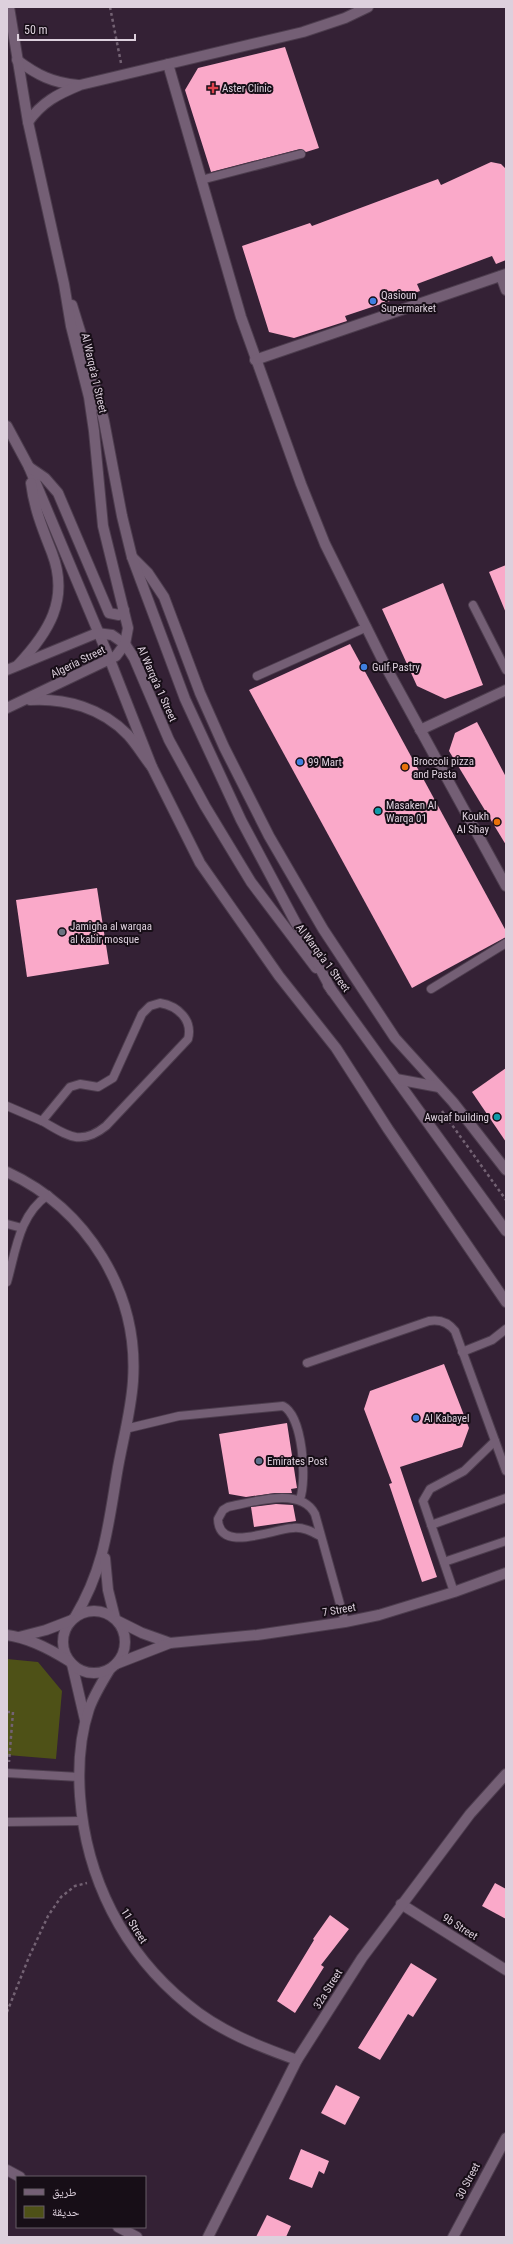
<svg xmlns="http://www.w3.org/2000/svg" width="513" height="2244" viewBox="0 0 513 2244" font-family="'Roboto Condensed','Noto Naskh Arabic',sans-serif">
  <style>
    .green { fill: #4e5117 }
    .building { fill: #faa9c9 }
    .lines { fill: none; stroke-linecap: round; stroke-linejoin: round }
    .service-casing { stroke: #4d3d4e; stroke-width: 10 }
    .minor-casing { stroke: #4d3d4e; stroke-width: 12 }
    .tertiary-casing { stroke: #4d3d4e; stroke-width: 12 }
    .secondary-casing { stroke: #4d3d4e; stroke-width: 12 }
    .path { stroke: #736273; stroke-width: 2.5; stroke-dasharray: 3 3; stroke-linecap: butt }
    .service { stroke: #745f75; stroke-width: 8 }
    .minor { stroke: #745f75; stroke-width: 10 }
    .tertiary { stroke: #745f75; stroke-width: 10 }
    .secondary { stroke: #745f75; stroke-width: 10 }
    .health-dot { fill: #e0444e; stroke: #170e17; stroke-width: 1.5 }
    .shop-dot { fill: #3f7fe0; stroke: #170e17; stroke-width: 1.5 }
    .food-dot { fill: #e8710a; stroke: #170e17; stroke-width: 1.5 }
    .culture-dot { fill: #0f9aa8; stroke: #170e17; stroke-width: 1.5 }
    .worship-dot { fill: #6b7280; stroke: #170e17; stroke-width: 1.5 }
    .service-dot { fill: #5c6f8a; stroke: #170e17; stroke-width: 1.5 }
    .labels { text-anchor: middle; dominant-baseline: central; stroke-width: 4; stroke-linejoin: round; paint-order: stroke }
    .poi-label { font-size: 11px; fill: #ddd0dd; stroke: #170e17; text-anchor: start }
    .street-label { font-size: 11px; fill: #ddd0dd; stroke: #170e17 }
  </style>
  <rect width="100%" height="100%" fill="#342135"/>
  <path class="green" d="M7,1659L38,1662L62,1691L56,1759L7,1755Z"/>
  <g class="building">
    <path d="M285,47L319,148L306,152L300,149L211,172L185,90L198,68Z"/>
    <path d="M491,162L501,164L506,169V260L496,264L492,256L417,284L420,291L345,316L347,321L294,338L269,332L242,246L310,223L312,226L438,179L441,185Z"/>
    <path d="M506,565V613L489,572Z"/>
    <path d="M443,583L483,685L445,699L417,686L382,609Z"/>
    <path d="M350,644L506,931V937L412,988L249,690Z"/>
    <path d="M477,722L506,777V845L449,751L455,733Z"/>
    <path d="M97,888L109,964L27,977L16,900Z"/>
    <path d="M506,1068V1142L472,1092Z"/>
    <path d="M444,1364L469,1428L462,1447L400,1467L437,1577L422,1582L389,1484L392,1483L364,1409L370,1391Z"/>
    <path d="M287,1423L297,1488L291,1489L292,1493H275L246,1497L229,1494L219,1434Z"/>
    <path d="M276,1504L293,1505L296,1521L254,1527L251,1507Z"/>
    <path d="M495,1883L506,1889V1919L482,1906Z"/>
    <path d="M330,1915L349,1929L321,1965L324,1967L295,2013L277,2001L314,1940L313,1939Z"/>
    <path d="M411,1963L437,1979L413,2017L408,2014L380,2060L358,2048Z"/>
    <path d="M336,2085L360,2097L345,2125L321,2113Z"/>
    <path d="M301,2149L329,2161L324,2174L319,2171L312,2188L289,2179Z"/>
    <path d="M267,2215L291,2226L286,2237H256Z"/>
  </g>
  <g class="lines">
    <defs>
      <g id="service">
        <path d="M201,180L301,154"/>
        <path d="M473,605L506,670"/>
        <path d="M257,676L367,627"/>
        <path d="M431,989L506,943"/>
        <path d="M160,1003C178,1006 193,1020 188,1039L106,1126C80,1147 67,1135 42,1121L70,1087L80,1084L98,1087L113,1078L142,1014L150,1006Z"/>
        <path d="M7,1106L42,1121"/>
        <path d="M7,1224L22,1228"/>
        <path d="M7,1282C16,1250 19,1215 48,1195"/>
        <path d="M462,1352L492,1340L506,1329"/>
        <path d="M307,1363L429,1321C440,1319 448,1322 455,1331L506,1471"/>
        <path d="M125,1429L179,1416L283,1406C303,1416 307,1480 300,1499"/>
        <path d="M431,1525L506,1498"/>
        <path d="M320,1536C311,1531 303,1527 293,1528C272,1529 219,1554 218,1519L223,1510L228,1507C253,1502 301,1486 315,1514L345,1622"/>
        <path d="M444,1562L506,1541"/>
        <path d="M454,1592L423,1501L430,1489L464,1471L495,1441"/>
        <path d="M7,1773L79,1777"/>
        <path d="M7,1822L82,1821"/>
      </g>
      <g id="minor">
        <path d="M17,60C37,75 53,83 78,85"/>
        <path d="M168,64L241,317L301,484L325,544L387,669L506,886"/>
        <path d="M28,122C42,102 58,94 80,85L303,32L345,18L368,7"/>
        <path d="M501,276L506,290"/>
        <path d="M255,360L506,274"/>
        <path d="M132,557L148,573L164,597L200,693L224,747L269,836L323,929L395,1038L453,1102L506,1170"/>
        <path d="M420,730L506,690"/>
        <path d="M7,1172C87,1209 139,1292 133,1381C131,1412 122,1443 117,1473C108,1527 104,1569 75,1617"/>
        <path d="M105,1558L108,1590L115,1618"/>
        <path d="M72,1664L85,1720"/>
        <path d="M110,1669C102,1682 94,1695 89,1709C80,1736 78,1767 80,1796C86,1878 123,1952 187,2004C219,2031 258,2046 297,2060"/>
        <path d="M401,1904L506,1970"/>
        <path d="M7,2170L20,2177"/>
        <path d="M118,2227L137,2237"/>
        <path d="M208,2237L297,2060L362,1958L470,1814L506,1774"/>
        <path d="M453,2237L506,2138"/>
      </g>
      <g id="tertiary">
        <path d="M125,644L134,658L169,740L205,806L251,882L316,968"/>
        <path d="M110,660L152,767L200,863L279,976L336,1048L388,1129L506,1302"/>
        <path d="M328,985L506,1231"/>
        <path d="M396,1079L439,1087"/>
        <circle cx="94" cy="1642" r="31"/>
        <path d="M118,1621L142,1633L170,1643"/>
        <path d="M7,1635C29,1638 50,1649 69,1661"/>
        <path d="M19,1637L46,1630L72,1620"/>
        <path d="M116,1664L170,1643L257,1635L345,1622L379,1615L454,1592L506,1573"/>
      </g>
      <g id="secondary">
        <path d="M72,305L85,347L104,421L122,516L132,557L185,699L241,820L332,991"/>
        <path d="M7,426L29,467L110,660"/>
        <path d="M29,467L45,478L58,493L109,613L119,615L124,610"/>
        <path d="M18,665C48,633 70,600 52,553C43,530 34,508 31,483"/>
        <path d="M7,670L97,633L112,635L125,644"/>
        <path d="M30,700C66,698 102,708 128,735C137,745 144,757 152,767"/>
        <path d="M7,708L116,656L125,644L128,628L103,526L94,431L89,397L71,326L64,284L28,122L9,7"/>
      </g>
    </defs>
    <use href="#service" class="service-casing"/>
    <use href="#minor" class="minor-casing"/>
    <use href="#tertiary" class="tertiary-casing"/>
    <use href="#secondary" class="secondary-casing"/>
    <g class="path">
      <path d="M110,7L121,63"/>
      <path d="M442,1111L506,1200"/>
      <path d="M7,1712H13L9,1762"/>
      <path d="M7,2012L29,1957L48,1916L61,1897L75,1886L87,1883"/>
    </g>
    <use href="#service" class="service"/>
    <use href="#minor" class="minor"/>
    <use href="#tertiary" class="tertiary"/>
    <use href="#secondary" class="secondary"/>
  </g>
  <path class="health-dot" d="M211 82h4v4h4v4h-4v4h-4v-4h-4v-4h4z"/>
  <g class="shop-dot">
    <circle cx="373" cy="301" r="4"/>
    <circle cx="364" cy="667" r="4"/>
    <circle cx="300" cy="762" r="4"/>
    <circle cx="416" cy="1418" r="4"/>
  </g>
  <g class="food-dot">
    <circle cx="405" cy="767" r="4"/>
    <circle cx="497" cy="822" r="4"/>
  </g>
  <g class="culture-dot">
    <circle cx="378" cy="811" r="4"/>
    <circle cx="497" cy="1117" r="4"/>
  </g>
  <circle class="worship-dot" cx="62" cy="932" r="4"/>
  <circle class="service-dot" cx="259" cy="1461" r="4"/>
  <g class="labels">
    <g class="poi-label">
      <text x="222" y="88">Aster Clinic</text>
      <text x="381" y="295">Qasioun<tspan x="381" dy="13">Supermarket</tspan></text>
      <text x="372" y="667">Gulf Pastry</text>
      <text x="413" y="761">Broccoli pizza<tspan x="413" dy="13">and Pasta</tspan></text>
      <text x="308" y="762">99 Mart</text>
      <text x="386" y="805">Masaken Al<tspan x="386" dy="13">Warqa 01</tspan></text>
      <text x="489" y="816" text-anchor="end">Koukh<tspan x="489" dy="13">Al Shay</tspan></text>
      <text x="70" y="926">Jamigha al warqaa<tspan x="70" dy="13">al kabir mosque</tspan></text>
      <text x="489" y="1117" text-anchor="end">Awqaf building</text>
      <text x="424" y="1418">Al Kabayel</text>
      <text x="267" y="1461">Emirates Post</text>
    </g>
    <g class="street-label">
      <text transform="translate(94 373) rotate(77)">Al Warqa'a 1 Street</text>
      <text transform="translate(78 662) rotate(-26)">Algeria Street</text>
      <text transform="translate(157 684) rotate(66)">Al Warqa'a 1 Street</text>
      <text transform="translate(323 958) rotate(53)">Al Warqa'a 1 Street</text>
      <text transform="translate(339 1610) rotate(-10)">7 Street</text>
      <text transform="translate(134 1926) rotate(58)">11 Street</text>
      <text transform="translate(460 1927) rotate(32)">9b Street</text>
      <text transform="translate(328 1989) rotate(-58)">32a Street</text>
      <text transform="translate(468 2181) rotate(-62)">30 Street</text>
    </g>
  </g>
  <rect width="513" height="2244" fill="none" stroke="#ddd0dd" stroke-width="16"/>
  <rect x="16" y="2176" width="130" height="52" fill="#170e17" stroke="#665c66"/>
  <rect x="24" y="2189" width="20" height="6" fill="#745f75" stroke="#665c66"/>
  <text x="52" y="2196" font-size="12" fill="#ddd0dd">طريق</text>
  <rect x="24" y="2206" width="20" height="12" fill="#4e5117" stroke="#665c66"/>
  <text x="52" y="2216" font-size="12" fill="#ddd0dd">حديقة</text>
  <path d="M18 34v6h117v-6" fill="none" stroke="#ddd0dd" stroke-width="2"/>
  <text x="24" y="34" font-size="12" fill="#ddd0dd" stroke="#170e17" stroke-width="3" paint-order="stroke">50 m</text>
</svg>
